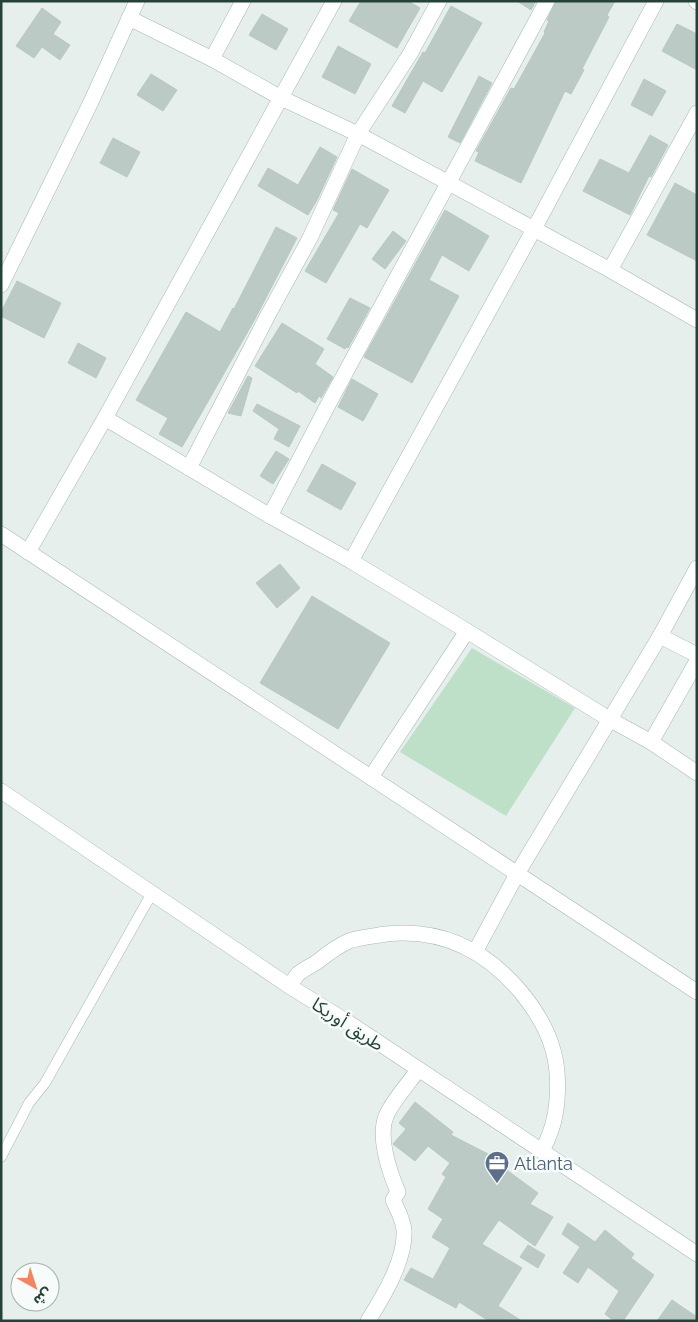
<svg xmlns="http://www.w3.org/2000/svg" width="698" height="1322" viewBox="0 0 698 1322" font-family="Raleway,'Noto Sans Arabic',sans-serif">
  <style>
    .green { fill: #bfe0c8 }
    .building { fill: #bbcac4; stroke: #b8c9c2 }
    .lines { fill: none; stroke-linecap: round; stroke-linejoin: round }
    .service-casing { stroke: #a8b8b2; stroke-width: 11 }
    .minor-casing { stroke: #a8b8b2; stroke-width: 16 }
    .tertiary-casing { stroke: #a8b8b2; stroke-width: 16 }
    .service { stroke: #fff; stroke-width: 10 }
    .minor { stroke: #fff; stroke-width: 15 }
    .tertiary { stroke: #fff; stroke-width: 15 }
    .labels { text-anchor: middle; dominant-baseline: central; stroke-width: 5; stroke-linejoin: round; paint-order: stroke }
    .street-label { font-size: 18px; fill: #24423a; stroke: #f7fbf9 }
    .service-label { font-size: 18px; fill: #4e5e75; stroke: #f7fbf9; text-anchor: start }
  </style>
  <rect width="100%" height="100%" fill="#e6efeb"/>
  <path class="green" d="M472,648L575,708L506,816L400,752Z"/>
  <g class="building">
    <path d="M361,1H408L420,8L397,48L349,21Z"/>
    <path d="M517,1H536L531,10Z"/>
    <path d="M556,1H615L607,15L609,17L582,69L584,70L571,94L565,91L521,183L475,161L479,152L476,151L511,88L514,89L545,33L544,32L549,21L547,20Z"/>
    <path d="M451,6L482,23L442,92L423,81L405,113L392,106L423,52L425,53Z"/>
    <path d="M42,8L61,22L53,34L70,45L60,60L42,47L34,58L16,46Z"/>
    <path d="M262,14L288,29L276,50L249,35Z"/>
    <path d="M677,24L697,34V70L662,51Z"/>
    <path d="M338,46L371,64L355,94L322,77Z"/>
    <path d="M151,74L177,90L163,111L137,95Z"/>
    <path d="M479,76L492,83L460,143L448,137Z"/>
    <path d="M644,79L666,91L652,116L631,105Z"/>
    <path d="M650,135L668,145L651,177L649,176L630,215L583,191L600,159L629,173Z"/>
    <path d="M113,138L140,152L127,177L100,163Z"/>
    <path d="M320,147L337,157L317,200L308,215L258,186L268,168L298,185Z"/>
    <path d="M352,169L389,190L367,228L360,224L326,283L305,271L339,213L333,210Z"/>
    <path d="M675,183L697,195V261L647,235Z"/>
    <path d="M445,210L489,236L469,271L442,255L429,280L459,296L412,383L364,357Z"/>
    <path d="M276,227L297,238L255,319L182,447L159,434L168,418L136,400L186,312L220,332L233,308L234,309Z"/>
    <path d="M393,231L406,241L385,269L372,259Z"/>
    <path d="M17,281L61,303L44,338L1,316V312Z"/>
    <path d="M350,298L370,308L348,348L346,347L345,349L327,339Z"/>
    <path d="M282,323L324,349L315,364L333,377L321,398L319,396L315,403L298,391L297,393L255,366Z"/>
    <path d="M78,343L106,358L96,378L68,363Z"/>
    <path d="M248,376L252,378L241,416L228,413Z"/>
    <path d="M352,379L378,394L363,421L338,407Z"/>
    <path d="M257,404L300,426L289,447L274,439L279,429L253,411Z"/>
    <path d="M276,451L289,459L273,484L260,476Z"/>
    <path d="M322,464L356,483L341,510L307,491Z"/>
    <path d="M280,564L300,588L277,608L256,583Z"/>
    <path d="M312,596L390,643L338,729L260,683Z"/>
    <path d="M415,1102L453,1132L451,1135L490,1155L489,1157L538,1193L530,1204L553,1217L535,1246L499,1220L482,1244L522,1268L498,1306L522,1321H489L459,1302L456,1308L404,1280L411,1268L433,1279L450,1248L432,1237L443,1219L428,1209L446,1177L442,1174L450,1163L428,1146L415,1161L393,1144L406,1129L399,1123Z"/>
    <path d="M568,1223L595,1242L605,1230L634,1254L631,1258L654,1275L623,1321H614L605,1314L619,1291L588,1267L578,1283L563,1273L580,1247L562,1234Z"/>
    <path d="M528,1245L545,1255L538,1268L520,1257Z"/>
    <path d="M672,1300L697,1317V1321H657Z"/>
  </g>
  <g class="lines">
    <defs>
      <path id="service" d="M1,1157L29,1103L45,1083L152,893"/>
      <g id="minor">
        <path d="M696,1L697,2"/>
        <path d="M129,18L212,59L281,98L358,134L610,270L697,320"/>
        <path d="M212,59L243,1"/>
        <path d="M610,270L697,113"/>
        <path d="M1,285L90,104L137,1"/>
        <path d="M105,418L270,516L351,561L467,631L609,719L651,742L697,773"/>
        <path d="M189,468L268,315L310,238L358,134L410,54L439,1"/>
        <path d="M270,516L330,401L547,1"/>
        <path d="M1,534L697,992"/>
        <path d="M28,552L105,418L334,1"/>
        <path d="M351,561L534,229L656,1"/>
        <path d="M660,636L697,655"/>
        <path d="M651,742L697,661"/>
        <path d="M371,777L467,631"/>
        <path d="M475,952L517,874L660,636L697,568"/>
        <path d="M289,986C292,982 295,978 298,974C304,969 311,966 317,962C327,954 337,946 349,941C361,937 374,936 386,934C441,928 485,950 520,991C535,1009 547,1028 553,1050C560,1074 559,1110 550,1133C548,1139 545,1145 542,1151"/>
        <path d="M368,1321C383,1297 406,1259 404,1230C403,1219 397,1209 393,1200L398,1192C389,1171 376,1133 388,1112C396,1097 408,1084 418,1070"/>
      </g>
      <path id="tertiary" d="M1,791L289,986L349,1023L697,1254"/>
    </defs>
    <use href="#service" class="service-casing"/>
    <use href="#minor" class="minor-casing"/>
    <use href="#tertiary" class="tertiary-casing"/>
    <use href="#service" class="service"/>
    <use href="#minor" class="minor"/>
    <use href="#tertiary" class="tertiary"/>
  </g>
  <defs>
    <symbol id="office-pin" viewBox="-11 -11 22 30"><path d="M0 17L-7.5 6A9.5 9.5 0 1 1 7.5 6Z" fill="#5c6f8a" stroke="#f7fbf9"/><path d="M-6-3h4V-5.5h4V-3h4V5H-6ZM-1-4.5V-3h2v-1.5ZM-6 0V1H6V0Z" fill="#fff"/></symbol>
  </defs>
  <g fill-rule="evenodd">
    <use href="#office-pin" x="483" y="1149" width="28" height="38"/>
  </g>
  <g class="labels">
    <g class="street-label">
      <text transform="translate(348 1024) rotate(33)">طريق أوريكا</text>
    </g>
    <g class="service-label">
      <text x="514" y="1163">Atlanta</text>
    </g>
  </g>
  <rect width="698" height="1322" fill="none" stroke="#24423a" stroke-width="5"/>
  <g transform="translate(35 1287) rotate(141)"><circle r="24" fill="#f7fbf9" stroke="#a3b1ad"/>
  <path d="M0-4L9 19L0 12L-9 19Z" fill="#f4845f"/>
  <text y="-8" font-size="14" font-weight="bold" text-anchor="middle" fill="#24423a">ش</text>
  </g>
</svg>
